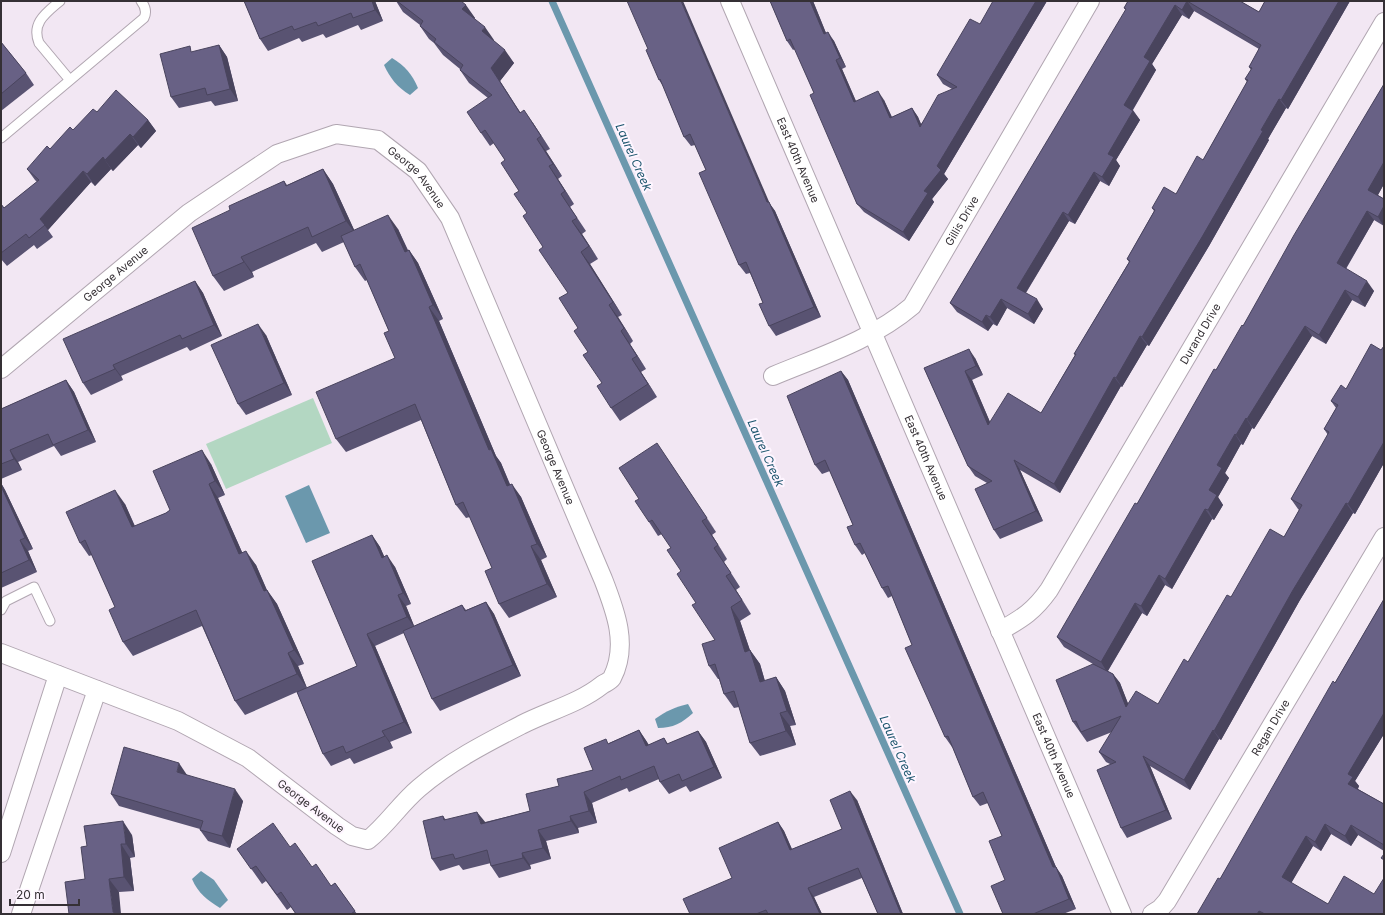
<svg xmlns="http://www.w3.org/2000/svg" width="1385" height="915" viewBox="0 0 1385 915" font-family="Inter,sans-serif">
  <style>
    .green { fill: #b3d7c2 }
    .water { fill: #6b98ad }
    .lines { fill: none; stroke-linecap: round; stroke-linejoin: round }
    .stream { stroke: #6b98ad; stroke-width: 7 }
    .service-casing { stroke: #b1a6b1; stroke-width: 11 }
    .minor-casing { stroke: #b1a6b1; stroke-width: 20 }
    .service { stroke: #fff; stroke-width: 9 }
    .minor { stroke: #fff; stroke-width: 18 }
    .wall { fill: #595372 }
    .shaded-wall { fill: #49445d }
    .building { fill: #686185; stroke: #49445d }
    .labels { text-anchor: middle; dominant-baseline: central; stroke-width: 4; stroke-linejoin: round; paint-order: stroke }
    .street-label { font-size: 11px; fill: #353035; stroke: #fef5ff }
    .water-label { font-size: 12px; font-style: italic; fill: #1d566e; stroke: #fef5ff }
  </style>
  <rect width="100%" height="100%" fill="#f2e7f3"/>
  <path class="green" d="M313,398L332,443L226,489L206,444Z"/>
  <g class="water">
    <path d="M392,58C405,66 412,74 418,88L410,95C397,87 390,78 384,65Z"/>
    <path d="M309,485L330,533L306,543L285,496Z"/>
    <path d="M688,704L693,713C682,723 673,728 658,728L655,719C666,711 675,707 688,704Z"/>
    <path d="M201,871L214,880L228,900L220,908C207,900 198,893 192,879Z"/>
  </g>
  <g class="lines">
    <path class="stream" d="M552,1L960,914"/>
    <defs>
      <g id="service">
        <path d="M60,1C46,13 31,23 39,43L69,79"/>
        <path d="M1,138L144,18C147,12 145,6 141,1"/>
        <path d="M1,610L6,601L34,587L50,621"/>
      </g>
      <g id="minor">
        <path id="s1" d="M730,1L1122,914"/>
        <path id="s2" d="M1,369L189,213L277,154L336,134L378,140L418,171L450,218L603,579C615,610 629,645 612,678C610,681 605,683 602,685C578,704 548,711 521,725C486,743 449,762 419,788C400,804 387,825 368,840L352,836L337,826L248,758L178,721L1,653"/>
        <path id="s3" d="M773,376C821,356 872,340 912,306L1090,1"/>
        <path id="s4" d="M1000,631C1023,618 1034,611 1049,590L1384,22"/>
        <path d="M1,853L58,675"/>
        <path d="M21,914L97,690"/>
        <path id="s5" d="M1152,914L1160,909L1167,901L1384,537"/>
      </g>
    </defs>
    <use href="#service" class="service-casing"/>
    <use href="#minor" class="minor-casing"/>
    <use href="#service" class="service"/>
    <use href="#minor" class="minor"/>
  </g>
  <g class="wall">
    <path d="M244,1H375L383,21L361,30L358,25L326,38L323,34L302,42L299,38L268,51L260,39Z"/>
    <path d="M396,1H461L475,18L474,19L514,63L500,81L520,112L533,123L550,149L546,151L562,176L558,179L574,204L570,207L586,231L582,234L598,259L590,264L622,315L618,317L633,341L630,344L646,369L641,372L657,397L620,421L611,408L602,383L588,352L578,328L568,293L543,247L527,213L519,191L505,160L494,143L490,146L481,133L488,98L469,83L460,70V69L443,55L434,43L429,39L420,26V25L403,12Z"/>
    <path d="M770,1H813L826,33L834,41L846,67L842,69L856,101L884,100L892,117L912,108L918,117L921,124L952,89L943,84L937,75L980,24L996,1H1047L944,174L948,179L932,199L934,202L909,241L864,212L857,204L814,93L795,49L793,50L787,41Z"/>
    <path d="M1128,1H1240L1259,12L1265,1H1350L1288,109L1286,108L1268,139L1269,140L1209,246L1149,346L1147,345L1122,387L1121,386L1060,493L1020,470L1043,521L1000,539L994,530L987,483L975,476L968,466L924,368L975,358L983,375L972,380L990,422L1041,413L1075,355L1074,354L1129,262L1127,259L1154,211L1152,208L1176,194L1203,160L1247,82L1245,79L1251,70L1249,67L1259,49L1194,11L1189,19L1182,15L1152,64L1156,70L1133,110L1140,120L1116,160L1120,166L1109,186L1100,181L1075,224L1069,221L1026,293L1043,309L1034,324L1007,308L997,326L993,324L988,331L957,312L950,303L1126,10L1124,8Z"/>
    <path d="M1,42L26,73L34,85L1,111Z"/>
    <path d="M219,45L227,57L238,101L215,106L211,101L179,108L171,97Z"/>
    <path d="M648,49L770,204L775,211L821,317L776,336L769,326L763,303L750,273L746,274L739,265L706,170L695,145L691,146L684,137L663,86L659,80Z"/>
    <path d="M1384,84V184L1378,195L1384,199V226L1374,220L1346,269L1374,291L1365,307L1352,300L1326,344L1312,336L1254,429L1252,428L1243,445L1241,444L1225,473L1229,478L1218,497L1223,505L1214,520L1212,519L1172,589L1165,585L1147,616L1142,613L1108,671L1113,674L1120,683L1128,704H1158L1188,662L1231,597L1284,537L1299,510L1298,509L1291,499L1328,435L1324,429L1336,408L1331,401L1346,389L1381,350L1384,346V463L1355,514L1353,513L1300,600L1221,740L1219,739L1190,790L1150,766L1172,819L1127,838L1121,828L1110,764L1106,762L1099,752L1112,732L1087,742L1073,722L1093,664L1064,647L1057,637L1137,504L1216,370L1243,326Z"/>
    <path d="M97,112L148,120L156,131L141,148L138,145L113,171L111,169L95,186L91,182L48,230L53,237L37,249L34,245L7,266L1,259V204L4,208L37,182L35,180L27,169L50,149Z"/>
    <path d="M323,169L333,184L354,230L398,229L408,250H409L418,263L443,319L439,321L496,456L501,463L510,484L521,497L547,557L541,560L557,597L509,618L499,604L492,568L470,517L466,518L456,505L421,420L346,452L336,439L395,358L389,331L367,280L365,281L355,267L344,242L322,252L316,243L252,272L254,277L224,291L213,276L230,210L284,181L287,185Z"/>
    <path d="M195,281L203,293L222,336L190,351L187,347L121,376L123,380L91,395L83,383Z"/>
    <path d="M266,335L292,395L246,415L238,404Z"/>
    <path d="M841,371L848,380L1056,867L1062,876L1076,909L1063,914H1003L1005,880L1002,836L988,803L980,806L973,797L952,746V747L945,737L912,645L892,596L888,598L882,588L865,553L862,555L855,545L853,525L830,471L822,474L815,465Z"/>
    <path d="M66,380L74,392L96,442L61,456L54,446L18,462L22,470L1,479V409Z"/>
    <path d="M666,457L716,532L712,535L727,559L724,562L740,587L736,590L751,614L740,621L750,650L760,664L765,681L776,677L785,691L796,725L790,726L796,745L760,756L750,743L739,707L734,708L724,694L719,679H718L709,666L715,640L696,603L671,548L662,534L658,536L649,522L639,499Z"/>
    <path d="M211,464L225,495L218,498L242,552L256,565L267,590L277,604L304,664L298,666L307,688L357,666L372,535L380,547L384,557L395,567L411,604L406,606L414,626L462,605L466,610L486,602L494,614L521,676L440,711L432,699L404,633L375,646L412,733L390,742L393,748L354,764L350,758L331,766L323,754L297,692L245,715L235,701L202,626L133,656L123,642L115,607L92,555L89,556L80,543L125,504L135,526L166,513L170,510Z"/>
    <path d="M1,483L5,490L33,549L28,551L37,572L1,588Z"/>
    <path d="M1384,599V734L1355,781L1359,786L1358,789L1384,804V851L1358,835L1351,846L1331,834L1321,851L1313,846L1291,883L1328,904L1384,914H1197L1220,879Z"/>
    <path d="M639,730L649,745L664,738L668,744L698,731L706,742L722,778L690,792L686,786L669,794L660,782L659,779L629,792L627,788L592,803L597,823L578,828L579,833L546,841L551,859L530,865L531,869L499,878L491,866V863L463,870L459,865L440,871L432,859L443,816L446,820L485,822L530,811L559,786L593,770L609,743Z"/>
    <path d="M187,775L243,801L230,848L208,841L200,830V829L119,806L111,794Z"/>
    <path d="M857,800L903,914H878L862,878L814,897L822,914H690L732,878L778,822L784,831L792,849L842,829Z"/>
    <path d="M132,835L135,857L130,858L134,891L119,892L85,879L87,846Z"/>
    <path d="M290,847L331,886L335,883L357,914H296L291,907L287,910L266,881L262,884L237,849Z"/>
  </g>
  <g class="shaded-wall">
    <path d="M372,1H375L383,21L375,10Z"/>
    <path d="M681,1H683L770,204L775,211L821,317L814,307L767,202Z"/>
    <path d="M810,1H813L830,43L824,34Z"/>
    <path d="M1036,1H1047L944,174L948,179L932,199L934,202L909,241L903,232L937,166Z"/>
    <path d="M1187,1L1194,11L1189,19L1182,10Z"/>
    <path d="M1339,1H1350L1288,109L1281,100Z"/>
    <path d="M466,5L475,18L472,22L462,9Z"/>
    <path d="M1175,5L1182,15L1152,64L1156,70L1130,114L1124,105L1144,57Z"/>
    <path d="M485,27L494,40L491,44L482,31Z"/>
    <path d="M828,32L834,41L846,67L840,58Z"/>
    <path d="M219,45L227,57L238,101L230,89Z"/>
    <path d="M505,50L514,63L500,81L529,126L491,68Z"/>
    <path d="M836,60L842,69L860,111L854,102Z"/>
    <path d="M878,91L884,100L896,127L890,118Z"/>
    <path d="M1279,99L1286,108L1268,139L1269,140L1209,246L1149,346L1142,337Z"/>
    <path d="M912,108L918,117L926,136L920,127Z"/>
    <path d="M524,110L533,123L550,149L541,136Z"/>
    <path d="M1133,111L1140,120L1116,160L1120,166L1109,186L1102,177L1108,154Z"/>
    <path d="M148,120L156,131L141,148L133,137Z"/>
    <path d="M130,134L138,145L113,171L105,160Z"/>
    <path d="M537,139L546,151L562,176L553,164Z"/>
    <path d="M103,157L111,169L95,186L87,174Z"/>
    <path d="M1384,162V184L1375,200L1368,190Z"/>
    <path d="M549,166L558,179L574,204L565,191Z"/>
    <path d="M323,169L333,184L357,236L346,221Z"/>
    <path d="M83,171L91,182L48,230L40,219Z"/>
    <path d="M1094,172L1100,181L1075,224L1068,215Z"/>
    <path d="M1384,206V226L1378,217Z"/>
    <path d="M1367,211L1374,220L1343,273L1337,263Z"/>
    <path d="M1063,212L1069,221L1023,297L1017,288Z"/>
    <path d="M388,215L398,229L414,265L405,252Z"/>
    <path d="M572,221L582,234L598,259L589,246Z"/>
    <path d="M409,250L418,263L443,319L433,305Z"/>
    <path d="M581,252L590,264L622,315L613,302Z"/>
    <path d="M241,257L252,272L254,277L244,262Z"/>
    <path d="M195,281L203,293L222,336L214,325Z"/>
    <path d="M1367,281L1374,291L1365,307L1358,297Z"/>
    <path d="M1345,290L1352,300L1326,344L1319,335Z"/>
    <path d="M1001,299L1007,308L997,326L990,317Z"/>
    <path d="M1037,299L1043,309L1034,324L1028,314Z"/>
    <path d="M609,305L618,317L633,341L624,328Z"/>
    <path d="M429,307L439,321L496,456L501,463L516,500L507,486L489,450Z"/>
    <path d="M986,315L993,324L988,331L982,322Z"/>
    <path d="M258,324L266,335L292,395L284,383Z"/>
    <path d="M1305,326L1312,336L1254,429L1247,419Z"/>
    <path d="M621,331L630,344L646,369L637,356Z"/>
    <path d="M1140,336L1147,345L1122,387L1116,378Z"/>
    <path d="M969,349L975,358L983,375L976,366Z"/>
    <path d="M632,359L641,372L657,397L648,384Z"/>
    <path d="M113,365L121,376L123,380L115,369Z"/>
    <path d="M841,371L848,380L1056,867L1062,876L1076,909L1069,899L1053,867Z"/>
    <path d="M965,371L972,380L995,434L988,425Z"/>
    <path d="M1114,377L1121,386L1060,493L1054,484Z"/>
    <path d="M66,380L74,392L96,442L88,430Z"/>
    <path d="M1246,418L1252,428L1243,445L1236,435Z"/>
    <path d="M1235,434L1241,444L1225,473L1229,478L1218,497L1223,505L1214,520L1208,510L1209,490L1217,465Z"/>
    <path d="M1384,442V463L1355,514L1348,504Z"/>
    <path d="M657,443L666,457L716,532L707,518Z"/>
    <path d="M10,450L18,462L22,470L14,459Z"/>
    <path d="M202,450L211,464L225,495L215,481Z"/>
    <path d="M1014,460L1020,470L1043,521L1036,511Z"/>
    <path d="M1,483L5,490L33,549L25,538L1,486Z"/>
    <path d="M209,484L218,498L249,568L239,554Z"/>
    <path d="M512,484L521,497L547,557L537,544Z"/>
    <path d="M115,490L125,504L141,541L132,527Z"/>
    <path d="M1346,503L1353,513L1300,600L1221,740L1214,731L1293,590Z"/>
    <path d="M1205,509L1212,519L1172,589L1165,579Z"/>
    <path d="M702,521L712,535L727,559L718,545Z"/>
    <path d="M372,535L380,547L390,569L382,558Z"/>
    <path d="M20,540L28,551L37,572L29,560Z"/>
    <path d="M531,546L541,560L557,597L547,584Z"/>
    <path d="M246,551L256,565L273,605L264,591Z"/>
    <path d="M387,555L395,567L411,604L403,593Z"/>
    <path d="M1159,575L1165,585L1147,616L1141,606Z"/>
    <path d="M726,576L736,590L751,614L742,600Z"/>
    <path d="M267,590L277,604L304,664L294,650Z"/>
    <path d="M398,595L406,606L415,628L407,617Z"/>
    <path d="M486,602L494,614L521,676L513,665Z"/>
    <path d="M1135,603L1142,613L1107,672L1101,662Z"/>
    <path d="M731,607L740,621L755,666L745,652Z"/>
    <path d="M367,634L375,646L412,733L404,722Z"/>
    <path d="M750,650L760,664L769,696L760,682Z"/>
    <path d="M288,653L298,666L307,688L297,674Z"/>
    <path d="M1113,674L1120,683L1133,716L1126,707Z"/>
    <path d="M776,677L785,691L796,725L787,711Z"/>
    <path d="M780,713L790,726L796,745L786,731Z"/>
    <path d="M1384,713V734L1355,781L1359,786L1355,794L1348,784V774Z"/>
    <path d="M639,730L647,742L654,758L646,746Z"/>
    <path d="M1213,730L1219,739L1190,790L1184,780Z"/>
    <path d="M382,731L390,742L393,748L385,736Z"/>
    <path d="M698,731L706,742L722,778L714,767Z"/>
    <path d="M1143,756L1150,766L1172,819L1166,810Z"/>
    <path d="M179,763L187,775L185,784L177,772Z"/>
    <path d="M235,789L243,801L230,848L222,836Z"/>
    <path d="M850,791L857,800L903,914H901Z"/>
    <path d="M584,792L592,803L597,823L589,811Z"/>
    <path d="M477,812L486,823L481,824Z"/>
    <path d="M570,816L578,828L579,833L571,821Z"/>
    <path d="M123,821L132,835L135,857L126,844Z"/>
    <path d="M778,822L784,831L796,859L790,850Z"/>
    <path d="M1325,824L1331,834L1321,851L1315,842Z"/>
    <path d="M1351,825L1358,835L1351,846L1345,836Z"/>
    <path d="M538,830L546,841L551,859L543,848Z"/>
    <path d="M1306,836L1313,846L1289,887L1282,877Z"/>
    <path d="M121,844L130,858L134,891L124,877Z"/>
    <path d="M522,853L530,865L531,869L523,858Z"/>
    <path d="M109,879L119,892L121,914H114L113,912Z"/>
    <path d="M808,888L814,897L822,914H820Z"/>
    <path d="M1259,911L1262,914H1257Z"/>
  </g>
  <g class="building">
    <path d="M244,1H372L375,10L353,18L351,13L318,26L316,22L294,30L292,26L260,39Z"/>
    <path d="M397,1H461L466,5L462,9L485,27L482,31L505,50L491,68L520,113L524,110L541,136L537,139L553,164L549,166L565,191L561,194L577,218L572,221L589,246L581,252L613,302L609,305L624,328L621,331L637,356L632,359L648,384L611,408L597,386L602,383L583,355L588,352L574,331L578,328L559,298L568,293L539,250L543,247L523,216L527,213L514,194L519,191L501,163L505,160L485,130L481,133L467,112L492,95L460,70L463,65L434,42L436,39L420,26L423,21Z"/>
    <path d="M627,1H681L767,202H769L814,307L769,326L759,304L763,303L746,262L739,265L699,173L706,170L690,134L684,137L660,79L659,80L646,50L648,49Z"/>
    <path d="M770,1H810L824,34L828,32L840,58L836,60L854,102L878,91L890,118L912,108L920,127L938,95L957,87L937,75L970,19L980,24L993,1H1036L937,166L941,170L924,191L928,193L903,232L857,204L810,95L814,93L790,39L787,41Z"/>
    <path d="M1128,1H1240L1259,12L1265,1H1339L1281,100L1279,99L1261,130L1263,131L1202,237L1142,337L1140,336L1116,378L1114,377L1054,484L1014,460L1036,511L994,530L975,489L992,481L968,466L924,368L969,349L976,366L965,371L988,425L1008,393L1041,413L1076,354H1074L1130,261L1127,259L1155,210L1152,208L1164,187L1176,194L1197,156L1203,160L1248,80L1245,79L1252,68L1249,67L1261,45L1187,1L1182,10L1175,5L1144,57L1150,61L1124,105L1133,111L1108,154L1114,157L1102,177L1094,172L1068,215L1063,212L1017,288L1037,299L1028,314L1001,299L990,317L986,315L982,322L950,303L1126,9L1124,8Z"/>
    <path d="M1,42L26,73L1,94Z"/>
    <path d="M219,45L230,89L207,95L205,88L171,97L160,54L190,46L191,52Z"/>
    <path d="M1384,84V162L1368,190L1384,199V206L1378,217L1367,211L1337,263L1367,281L1358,297L1345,290L1319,335L1305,326L1247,419L1246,418L1236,435L1235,434L1217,465L1222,468L1209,490L1217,495L1208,510L1205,509L1165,579L1159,575L1141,606L1135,603L1101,662L1057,637L1135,503L1137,504L1214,369L1216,370L1242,325L1243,326L1294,235Z"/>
    <path d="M116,90L148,120L133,137L130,134L105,160L103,157L87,174L83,171L40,219L45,225L29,238L26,234L1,253V204L4,208L39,180L27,169L47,146L50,149L70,127L73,130L93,109L97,112Z"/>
    <path d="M323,169L346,221L312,237L308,227L241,257L244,262L213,276L192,228L230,210L229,206L284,181L286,186Z"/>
    <path d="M388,215L405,252L409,250L433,305L429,307L489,450L491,449L507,486L512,484L537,544L531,546L547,584L499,604L485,571L492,568L463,502L456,505L415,404L336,439L316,392L395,358L384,333L389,331L360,264L355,267L341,236Z"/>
    <path d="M195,281L214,325L182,339L180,335L113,365L115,369L83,383L63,339Z"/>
    <path d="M258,324L284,383L238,404L211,345Z"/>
    <path d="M1371,344L1381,350L1384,346V442L1348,504L1346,503L1293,590L1214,731L1213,730L1184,780L1143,756L1166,810L1121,828L1097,770L1116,762L1099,752L1121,716L1081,732L1076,721L1073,722L1056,680L1093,664L1113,674L1126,707L1136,691L1158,704L1184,659L1188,662L1227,595L1231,597L1270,529L1284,537L1302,505L1291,499L1329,432L1324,429L1338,405L1331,401L1341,385L1346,389Z"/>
    <path d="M841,371L1053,867H1056L1069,899L1033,914H1003L991,886L1005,880L989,841L1002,836L983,792L973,797L948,736L945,737L905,648L912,645L888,586L882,588L860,543L855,545L847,527L853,525L825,460L815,465L787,396Z"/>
    <path d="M66,380L88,430L53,445L48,434L10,450L14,459L1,464V409Z"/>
    <path d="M657,443L707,518L702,521L718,545L714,548L731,573L726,576L742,600L731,607L745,652L750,650L760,682L776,677L787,711L780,713L786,731L750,743L734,691L724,694L715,664L709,666L702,644L715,640L692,605L696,603L677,574L681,571L667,550L671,548L652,520L649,522L635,501L639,499L619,468Z"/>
    <path d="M202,450L215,481L209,484L239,554L246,551L264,591L267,590L294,650L288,653L297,674L235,701L196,610L123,642L109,610L115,607L85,540L80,543L66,512L115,490L132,527L166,513L170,510L153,471Z"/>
    <path d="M1,486L25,538L20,540L29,560L1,573Z"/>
    <path d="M372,535L382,558L387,555L403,593L398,595L407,617L367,634L404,722L382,731L385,736L346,753L343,746L323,754L297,692L357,666L312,561Z"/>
    <path d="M1384,599V713L1348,774L1353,777L1348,784L1384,804V845L1351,825L1345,836L1325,824L1315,842L1306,836L1282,877L1328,904L1344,876L1374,894L1384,878V914H1265L1259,911L1257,914H1197L1218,878L1220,879L1333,681L1335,683Z"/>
    <path d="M486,602L513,665L432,699L403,631L462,605L465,611Z"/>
    <path d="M639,730L646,746L664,738L667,744L698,731L714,767L682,781L679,774L660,782L654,766L621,780L620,776L584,792L589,811L570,816L571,821L538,830L543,848L522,853L523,858L491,866L487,850L455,859L453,854L432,859L423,821L443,816L444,820L477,812L481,824L530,811L526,794L559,786L557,779L593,770L584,748L606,739L608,744Z"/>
    <path d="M124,747L179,763L177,772L235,789L222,836L200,830L203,821L111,794Z"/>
    <path d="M850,791L901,914H878L858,868L808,888L820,914H768L766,910L756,914H690L683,899L732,878L719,848L778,822L790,850L842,829L830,800Z"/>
    <path d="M123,821L126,844H121L124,877L109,879L113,912L117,914H69L65,882L85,879L81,847L87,846L84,826Z"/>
    <path d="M273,823L290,847L295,843L312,867L316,864L331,886L335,883L355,911L351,914H296L281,892L277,895L256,866L251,869L237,849Z"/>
    <path d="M1384,854V860L1381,858Z"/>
  </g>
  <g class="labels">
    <g class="street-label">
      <text stroke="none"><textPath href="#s1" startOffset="173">East 40th Avenue</textPath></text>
      <text stroke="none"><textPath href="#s2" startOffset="509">George Avenue</textPath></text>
      <text stroke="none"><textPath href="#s3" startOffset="255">Gillis Drive</textPath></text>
      <text stroke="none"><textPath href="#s2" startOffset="149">George Avenue</textPath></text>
      <text stroke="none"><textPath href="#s4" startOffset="362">Durand Drive</textPath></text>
      <text stroke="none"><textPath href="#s1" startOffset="497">East 40th Avenue</textPath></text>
      <text stroke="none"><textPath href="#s2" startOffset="833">George Avenue</textPath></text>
      <text stroke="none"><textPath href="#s5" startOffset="222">Regan Drive</textPath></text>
      <text stroke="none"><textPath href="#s1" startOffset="821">East 40th Avenue</textPath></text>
      <text transform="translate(311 806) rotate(37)">George Avenue</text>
    </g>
    <g class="water-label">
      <text transform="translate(634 157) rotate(66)">Laurel Creek</text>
      <text transform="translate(766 453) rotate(66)">Laurel Creek</text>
      <text transform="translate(898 749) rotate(66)">Laurel Creek</text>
    </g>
  </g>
  <rect width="1385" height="915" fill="none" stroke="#353035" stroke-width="4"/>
  <path d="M10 899v6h69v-6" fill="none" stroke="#353035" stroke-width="2"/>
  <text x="16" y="899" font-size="12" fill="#353035" stroke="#fef5ff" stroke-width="3" paint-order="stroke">20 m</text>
</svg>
